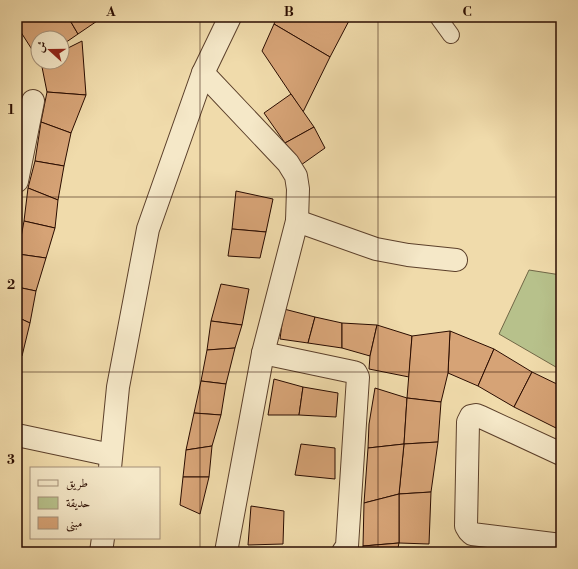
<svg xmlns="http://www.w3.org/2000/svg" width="578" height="569" viewBox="0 0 578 569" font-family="'Libre Bodoni',Amiri,serif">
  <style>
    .green { fill: #b7c18b; stroke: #706646 }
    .building { fill: #d6a376; stroke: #2a0c00 }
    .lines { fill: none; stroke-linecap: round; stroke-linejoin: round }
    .lane-casing { stroke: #5c402b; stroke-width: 18 }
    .street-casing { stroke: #5c402b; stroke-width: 24 }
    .lane { stroke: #f5e8c8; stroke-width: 16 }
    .street { stroke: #f5e8c8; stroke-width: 22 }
    .grid { fill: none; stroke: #2a0c00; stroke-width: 1; stroke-opacity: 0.55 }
    .neatline { fill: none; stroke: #2a0c00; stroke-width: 1.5 }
    .grid-label { font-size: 13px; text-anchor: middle; font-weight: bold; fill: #2a0c00 }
  </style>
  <rect width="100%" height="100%" fill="#f0dbab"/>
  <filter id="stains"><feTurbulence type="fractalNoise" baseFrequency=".005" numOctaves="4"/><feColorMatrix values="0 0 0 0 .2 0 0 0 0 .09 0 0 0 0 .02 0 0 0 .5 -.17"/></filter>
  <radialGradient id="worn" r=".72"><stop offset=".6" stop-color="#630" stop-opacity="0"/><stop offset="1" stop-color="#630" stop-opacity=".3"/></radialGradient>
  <path class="green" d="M529,270L561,275V370L499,334Z"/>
  <g class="building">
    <path d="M17,17H68L78,34L62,45V38H38V59L17,26Z"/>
    <path d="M68,17H103L78,34Z"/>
    <path d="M277,17H351L330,57L274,24Z"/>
    <path d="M274,24L330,57L303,112L262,51Z"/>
    <path d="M82,41L86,95L47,92L41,62H62V51Z"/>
    <path d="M47,92L86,95L71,133L41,122Z"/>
    <path d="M291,94L314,127L285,143L264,113Z"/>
    <path d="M41,122L71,133L64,166L35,161Z"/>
    <path d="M314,127L325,148L301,165L285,143Z"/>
    <path d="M35,161L64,166L58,200L28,188Z"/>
    <path d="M28,188L58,200L55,228L24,221Z"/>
    <path d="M236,191L273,199L266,232L232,229Z"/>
    <path d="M24,221L55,228L46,258L18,254Z"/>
    <path d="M232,229L266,232L260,258L228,256Z"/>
    <path d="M18,254L46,258L36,291L17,287V261Z"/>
    <path d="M221,284L249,289L242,325L211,321Z"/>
    <path d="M17,287L36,291L30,323L17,317Z"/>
    <path d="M284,309L315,317L308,343L280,339Z"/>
    <path d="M17,317L30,323L22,356L17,355Z"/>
    <path d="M315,317L342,323V348L308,343Z"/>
    <path d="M211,321L242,325L235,348L207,350Z"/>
    <path d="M342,323L377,325L370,356L342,348Z"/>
    <path d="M377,325L412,336L409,377L369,369L370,356Z"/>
    <path d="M450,331L494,349L478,386L448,373Z"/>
    <path d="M450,331L448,373L441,402L407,398L412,336Z"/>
    <path d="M235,348L226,384L201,381L207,350Z"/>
    <path d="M494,349L532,372L514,407L478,386Z"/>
    <path d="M532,372L561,386V418L556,428L514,407Z"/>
    <path d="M274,379L303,387L299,415H268Z"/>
    <path d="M201,381L226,384L221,415L194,413Z"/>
    <path d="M303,387L338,393L336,417L299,415Z"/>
    <path d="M375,388L407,398L404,444L368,448L369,424Z"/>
    <path d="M407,398L441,402L438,442L404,444Z"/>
    <path d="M194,413L221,415L212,446L186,450Z"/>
    <path d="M561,418V431L556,428Z"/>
    <path d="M438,442L431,492L399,494L404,444Z"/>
    <path d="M301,444L335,448V479L295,475Z"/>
    <path d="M404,444L399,494L364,503L368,448Z"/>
    <path d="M212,446L209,477H183L186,450Z"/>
    <path d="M183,477H209L200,514L180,505Z"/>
    <path d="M431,492L429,544L399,543V494Z"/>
    <path d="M399,494V543L363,546L364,503Z"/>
    <path d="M251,506L284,511L283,544L248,545Z"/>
    <path d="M399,543L397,552H362L363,546Z"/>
  </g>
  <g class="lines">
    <defs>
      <path id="lane" d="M438,17L451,35"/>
      <g id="street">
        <path d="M203,73L288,163L296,176L298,189L297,221L263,353L226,552"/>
        <path d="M17,181L33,101"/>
        <path d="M297,221L376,249L408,255L456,260"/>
        <path d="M263,353L353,372L356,373L358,377L347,546L343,552"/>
        <path d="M17,435L111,455"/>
        <path d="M561,454L481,417L476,415L471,416L468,422L466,526L469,531L472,534L561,545"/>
        <path d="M110,468L118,387L148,229L203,73L230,17"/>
        <path d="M101,552L103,538"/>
      </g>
    </defs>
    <use href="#lane" class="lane-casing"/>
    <use href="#street" class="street-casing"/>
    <use href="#lane" class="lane"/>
    <use href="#street" class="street"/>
  </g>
  <path class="grid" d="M200,17V552M378,17V552M17,197H561M17,372H561"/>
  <rect width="578" height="569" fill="none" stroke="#f0dbab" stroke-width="44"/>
  <rect x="30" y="467" width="130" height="72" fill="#f5e8c8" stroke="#a49078"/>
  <rect x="38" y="480" width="20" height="6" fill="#f5e8c8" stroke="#a49078"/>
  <text x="66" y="487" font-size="12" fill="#2a0c00">طريق</text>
  <rect x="38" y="497" width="20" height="12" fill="#b7c18b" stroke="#a49078"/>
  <text x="66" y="507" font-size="12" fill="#2a0c00">حديقة</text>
  <rect x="38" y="517" width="20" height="12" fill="#d6a376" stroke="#a49078"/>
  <text x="66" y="527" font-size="12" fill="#2a0c00">مبنى</text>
  <g transform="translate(50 50) rotate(291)"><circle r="19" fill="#f5e8c8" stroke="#a49078"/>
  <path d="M0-3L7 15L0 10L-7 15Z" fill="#8f2418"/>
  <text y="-6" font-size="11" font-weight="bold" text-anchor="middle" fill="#2a0c00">ش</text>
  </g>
  <rect x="22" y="22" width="534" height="525" class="neatline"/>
  <g class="grid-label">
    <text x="111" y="16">A</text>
    <text x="289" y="16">B</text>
    <text x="467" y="16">C</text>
    <text x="11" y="114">1</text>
    <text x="11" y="289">2</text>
    <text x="11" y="464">3</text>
  </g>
  <rect width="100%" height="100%" filter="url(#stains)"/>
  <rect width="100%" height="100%" fill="url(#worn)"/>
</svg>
